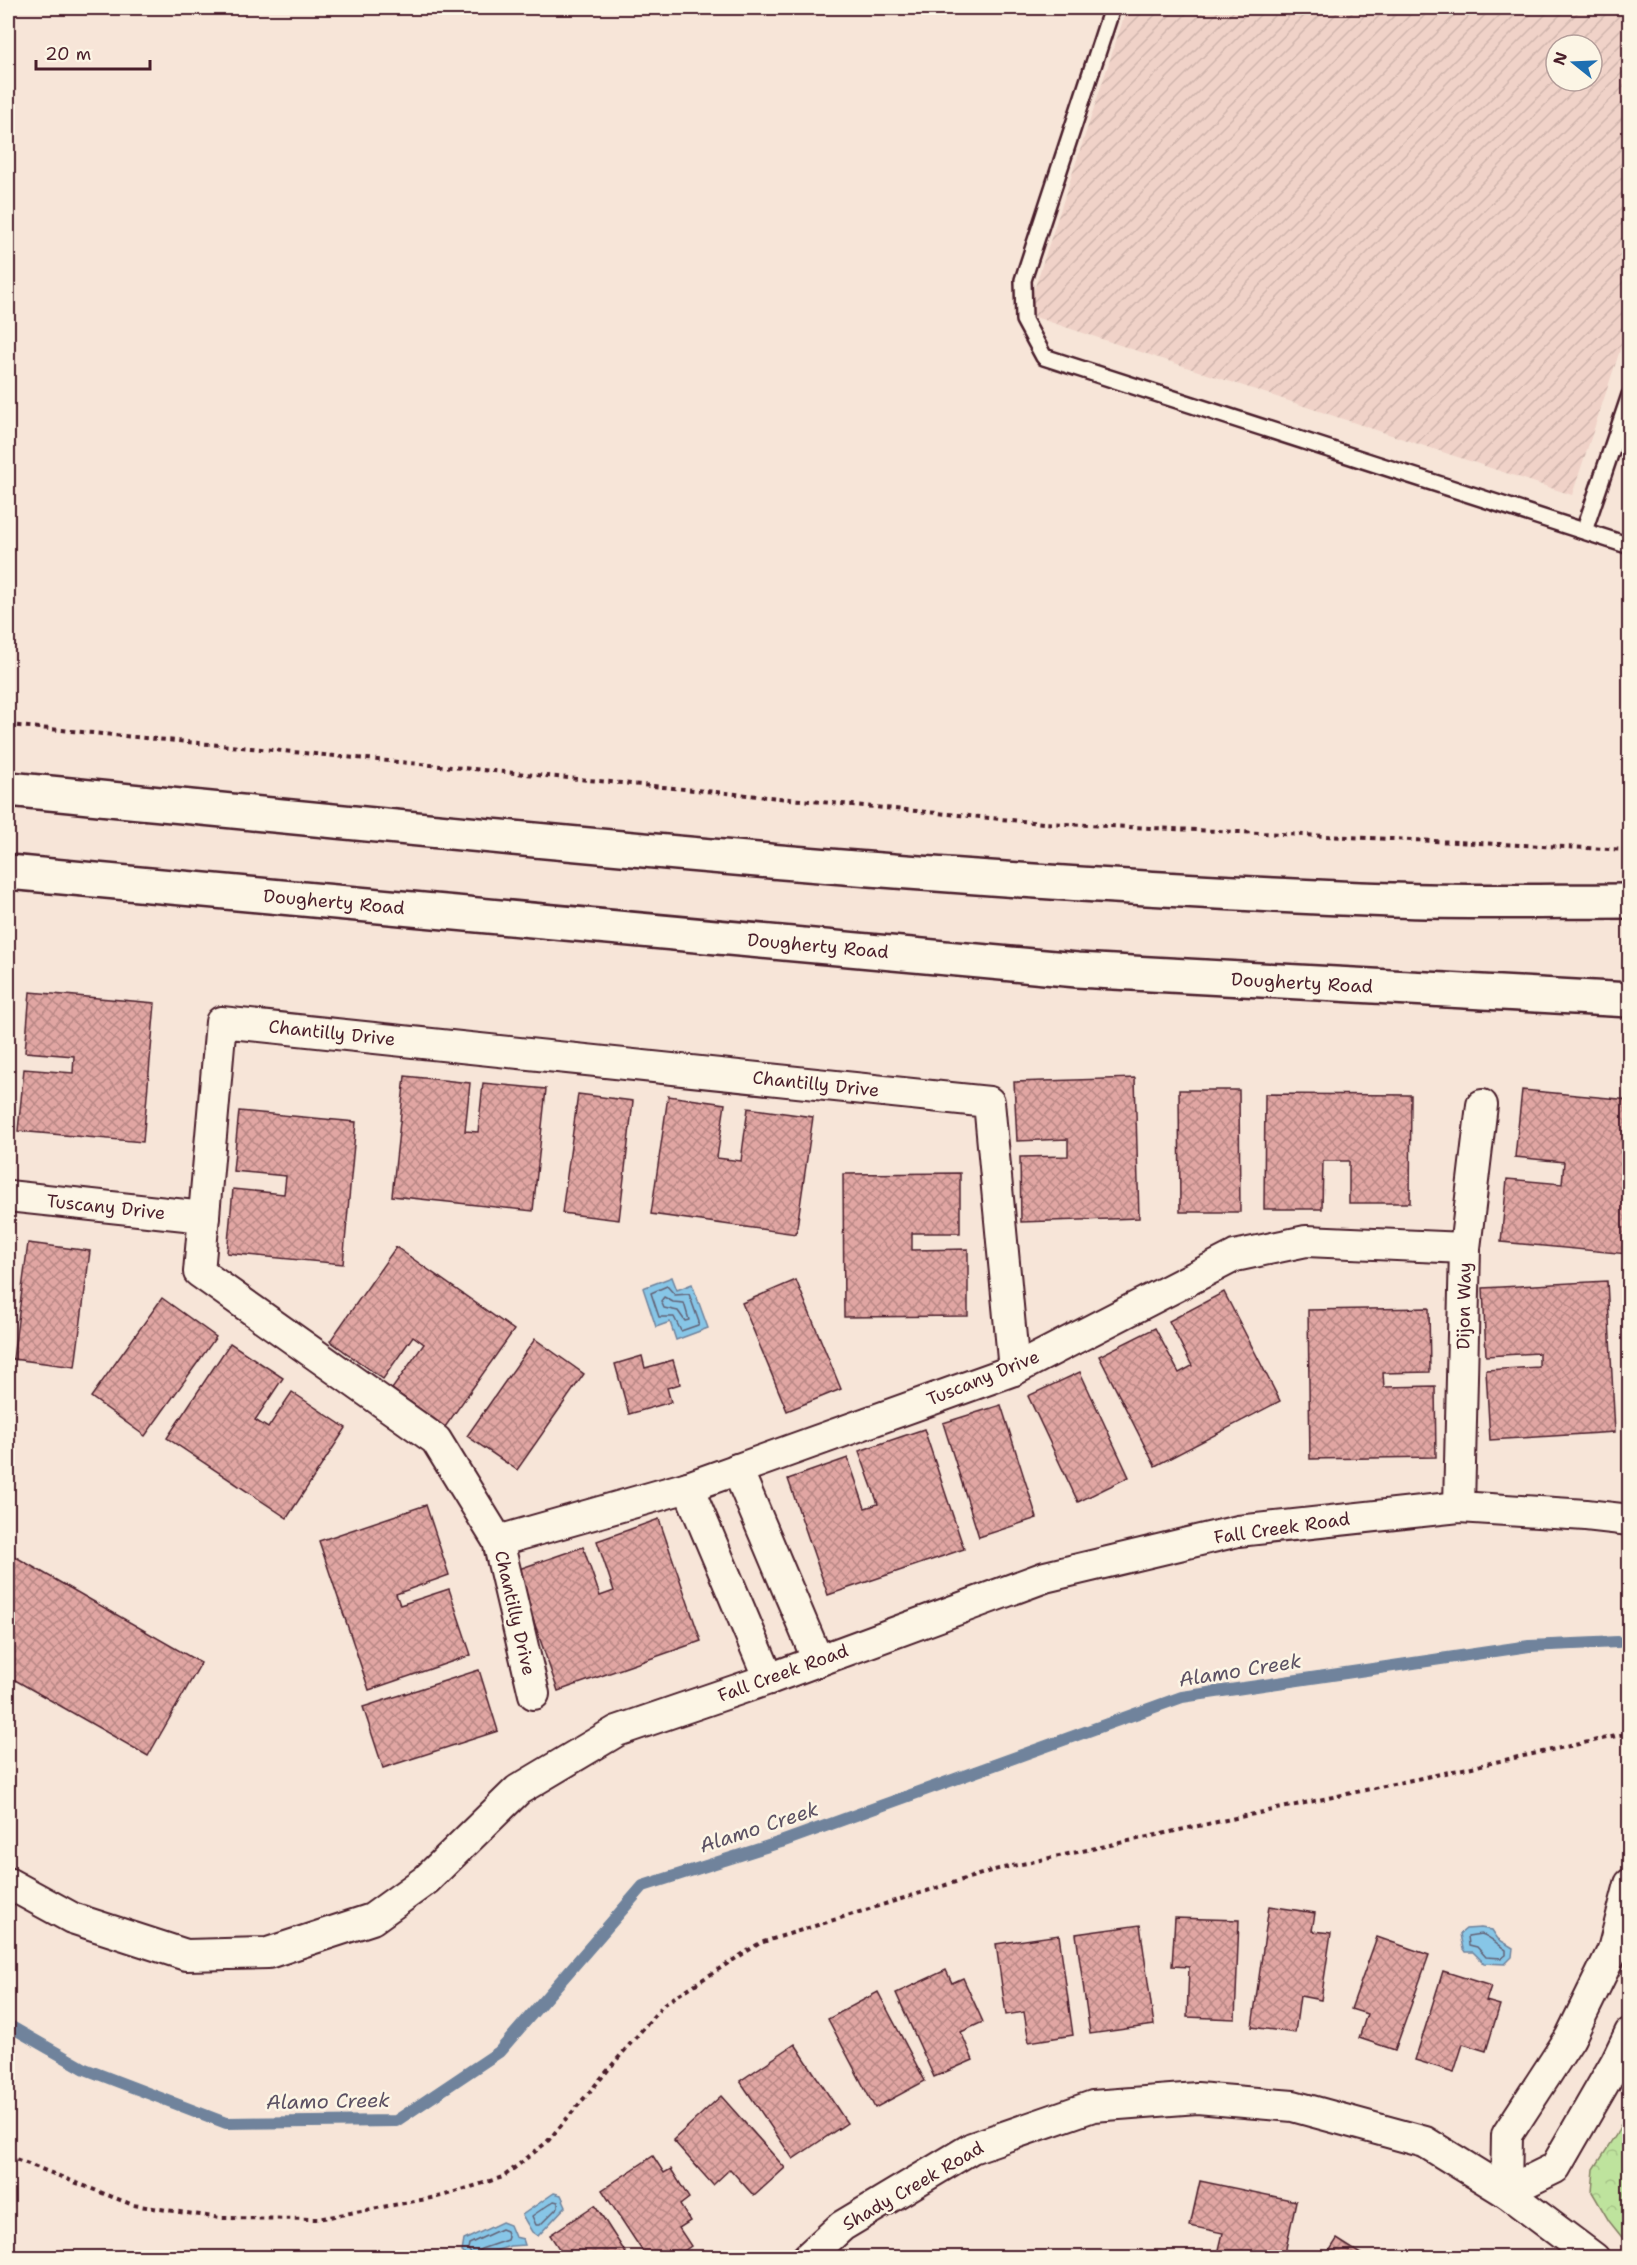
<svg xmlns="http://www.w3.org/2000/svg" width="1637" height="2265" viewBox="0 0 1637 2265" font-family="'Shantell Sans',sans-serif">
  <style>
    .industrial { fill: url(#industrial-furrows); fill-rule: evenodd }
    .park { fill: url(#park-crowns); stroke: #848164; stroke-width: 1.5 }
    .water { fill: #87c6e7; stroke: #6f839c; stroke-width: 1.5 }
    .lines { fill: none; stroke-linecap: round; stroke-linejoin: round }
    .shore { stroke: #626276; stroke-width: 1.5 }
    .stream { stroke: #6f839c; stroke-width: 12 }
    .building { fill: url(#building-cross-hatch); stroke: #4a1f2b; stroke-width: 1.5 }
    .service-casing { stroke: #4a1f2b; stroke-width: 20 }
    .minor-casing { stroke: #4a1f2b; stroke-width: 34 }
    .secondary-casing { stroke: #4a1f2b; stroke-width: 38 }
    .path { stroke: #4a1f2b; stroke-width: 4; stroke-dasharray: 4.5 4.5; stroke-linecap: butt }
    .service { stroke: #fcf5e5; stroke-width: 15 }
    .minor { stroke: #fcf5e5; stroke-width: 30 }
    .secondary { stroke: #fcf5e5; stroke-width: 33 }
    .labels { text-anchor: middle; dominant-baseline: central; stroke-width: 5; stroke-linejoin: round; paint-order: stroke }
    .street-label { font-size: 18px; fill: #4a1f2b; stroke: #fcf5e5 }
    .water-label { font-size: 20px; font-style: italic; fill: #5c5163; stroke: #fcf5e5 }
  </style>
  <defs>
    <pattern id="industrial-furrows" width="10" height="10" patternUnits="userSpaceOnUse" patternTransform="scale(1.5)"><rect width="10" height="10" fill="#f0d2c8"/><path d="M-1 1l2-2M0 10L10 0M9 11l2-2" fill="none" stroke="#cfb4ac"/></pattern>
    <pattern id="park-crowns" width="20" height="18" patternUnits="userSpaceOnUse" patternTransform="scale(1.5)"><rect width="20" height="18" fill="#bee39d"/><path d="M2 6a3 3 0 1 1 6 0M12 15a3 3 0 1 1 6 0" fill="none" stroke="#a5c287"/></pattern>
    <pattern id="building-cross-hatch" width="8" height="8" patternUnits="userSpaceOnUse" patternTransform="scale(1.5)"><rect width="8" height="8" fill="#e1a6a3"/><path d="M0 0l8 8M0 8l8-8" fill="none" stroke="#b88785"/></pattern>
  </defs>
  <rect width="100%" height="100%" fill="#f7e5d8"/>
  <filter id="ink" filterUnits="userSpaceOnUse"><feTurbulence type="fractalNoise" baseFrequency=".0167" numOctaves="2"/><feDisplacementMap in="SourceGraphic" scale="12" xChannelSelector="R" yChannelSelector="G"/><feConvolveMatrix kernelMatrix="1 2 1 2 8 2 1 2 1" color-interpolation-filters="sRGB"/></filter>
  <g filter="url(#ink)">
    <path class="industrial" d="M1127,8H1629V323L1572,495L1026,314ZM1556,45H1592V81H1556Z"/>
    <path class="park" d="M1629,2106V2246L1609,2221L1592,2192L1594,2169L1616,2135Z"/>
    <g class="water">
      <path d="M672,1277L677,1290L692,1284L708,1328L676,1340L670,1322L656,1327L643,1288Z"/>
      <path d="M1481,1928L1492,1930L1498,1939L1513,1948L1512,1957L1505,1964L1484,1963L1473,1952H1465L1463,1949L1460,1934L1466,1929Z"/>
      <path d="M554,2193L561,2195L566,2206L538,2236L532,2232L522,2215Z"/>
      <path d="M502,2222L510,2225L515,2237L523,2239L525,2245L510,2246L480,2256L468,2257L462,2252L464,2240Z"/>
    </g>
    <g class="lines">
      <g class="shore">
        <path d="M667,1286L675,1295L689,1294L699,1322L698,1325L681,1331L674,1317H659L651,1293Z"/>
        <path d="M664,1297L673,1302L684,1303L689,1320L685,1321L678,1311L664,1308L661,1301Z"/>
        <path d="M1481,1934C1490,1936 1498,1945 1506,1950V1955L1502,1958L1486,1957L1477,1947L1469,1945L1468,1936Z"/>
        <path d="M554,2201L558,2202V2207L540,2225H536L532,2216Z"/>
        <path d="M501,2229L506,2231L508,2237L507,2240L481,2249L476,2255H472L468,2249L469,2244Z"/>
      </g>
      <path class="stream" d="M8,2025L85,2069L226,2123L396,2121L499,2052L643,1886L781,1842L1182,1697L1529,1646L1618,1642"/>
    </g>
    <g class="building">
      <path d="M30,992L155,1003L143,1142L18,1131L24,1069L73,1073L74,1056L25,1052Z"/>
      <path d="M405,1076L470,1083L465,1131L478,1132L483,1083L546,1089L533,1211L392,1196Z"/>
      <path d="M1135,1078L1139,1218L1021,1222L1020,1157L1068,1156V1139L1017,1141L1014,1082Z"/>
      <path d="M1179,1090H1239L1240,1212H1180Z"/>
      <path d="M1522,1090L1630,1100L1628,1254L1501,1242L1507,1179L1562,1184L1564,1162L1515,1157Z"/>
      <path d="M578,1094L633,1101L619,1220L562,1213Z"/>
      <path d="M1265,1094L1411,1095L1410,1203H1349V1161H1323L1322,1209H1264Z"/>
      <path d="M668,1096L725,1104L717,1158L741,1161L748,1108L813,1117L796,1234L651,1214Z"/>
      <path d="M239,1111L356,1122L343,1264L227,1253L233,1189L284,1194L286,1176L233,1171Z"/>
      <path d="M960,1173V1233H912V1250L968,1249V1316L844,1317L843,1174Z"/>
      <path d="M28,1243L90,1251L75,1367L13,1359Z"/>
      <path d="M396,1247L514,1330L445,1427L392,1389L424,1344L413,1336L383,1379L330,1341Z"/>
      <path d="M796,1280L841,1389L787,1411L742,1303Z"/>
      <path d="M1607,1281L1615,1432L1490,1440L1486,1370L1539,1367V1353L1486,1356L1483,1288Z"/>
      <path d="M1224,1292L1280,1401L1155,1466L1099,1356L1155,1328L1179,1373L1192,1366L1169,1321Z"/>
      <path d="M162,1298L216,1337L145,1436L91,1397Z"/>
      <path d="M1429,1308L1430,1372L1383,1373L1384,1387L1435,1386L1436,1457L1310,1459L1308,1310Z"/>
      <path d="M535,1339L584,1374L517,1470L467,1436Z"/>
      <path d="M230,1343L283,1378L255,1420L268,1428L292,1392L346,1428L287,1518L167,1438Z"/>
      <path d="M642,1356L645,1368L673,1360L680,1384L667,1388L671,1402L629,1414L615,1364Z"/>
      <path d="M1080,1372L1129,1477L1078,1502L1028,1396Z"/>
      <path d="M1001,1405L1037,1518L979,1537L943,1423Z"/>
      <path d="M924,1429L964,1549L828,1595L788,1479L848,1458L865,1508L878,1504L859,1451Z"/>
      <path d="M426,1505L449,1575L396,1594L400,1605L449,1589L471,1655L369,1690L319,1541Z"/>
      <path d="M659,1519L701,1641L558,1691L516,1570L583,1547L600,1596L614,1591L597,1541Z"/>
      <path d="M14,1556L201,1663L148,1756L8,1676V1568Z"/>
      <path d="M479,1670L498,1731L383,1768L363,1707Z"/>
      <path d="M1269,1906L1315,1913L1312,1931L1331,1933L1321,2000L1300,1996L1295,2033L1252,2027Z"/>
      <path d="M1175,1918L1239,1920L1235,2019L1187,2017L1189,1967L1172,1966Z"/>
      <path d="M1140,1925L1154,2025L1090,2034L1076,1934Z"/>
      <path d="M1059,1935L1073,2035L1029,2042L1024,2012L1006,2015L996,1944Z"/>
      <path d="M1377,1937L1429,1955L1395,2050L1359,2038L1367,2014L1351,2009Z"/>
      <path d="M946,1970L952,1983L963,1978L983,2022L961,2032L973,2060L934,2077L896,1993Z"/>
      <path d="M1443,1971L1491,1986L1486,2001L1500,2005L1486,2051L1463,2044L1454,2072L1415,2060Z"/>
      <path d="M878,1992L925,2081L875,2108L828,2019Z"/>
      <path d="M795,2044L847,2123L793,2159L740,2081Z"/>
      <path d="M721,2096L785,2168L754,2196L730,2169L713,2185L673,2140Z"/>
      <path d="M653,2156L664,2173L671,2169L689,2198L680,2205L690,2221L679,2228L691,2246L674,2258H647L602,2190Z"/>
      <path d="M1200,2181L1296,2201L1284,2258L1262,2255L1261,2258H1217L1223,2233L1190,2226Z"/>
      <path d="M595,2205L629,2258H555L562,2253L550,2235Z"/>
      <path d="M1337,2239L1367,2258H1325Z"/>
      <path d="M519,2251L522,2258H502Z"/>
    </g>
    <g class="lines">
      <defs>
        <g id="service">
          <path d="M1112,8L1023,280L1024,320L1044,357L1630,546"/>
          <path d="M1584,531L1630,395"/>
        </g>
        <g id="minor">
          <path d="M8,1196L204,1217"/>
          <path d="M737,1469L818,1661"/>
          <path d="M688,1487L769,1679"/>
          <path d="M1459,1507L1465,1248L1482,1105"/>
          <path d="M498,1541L688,1487L1014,1370L1235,1256L1306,1241L1465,1248"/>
          <path d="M534,1694L498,1541L436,1440L199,1272L221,1022L989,1102L1014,1370"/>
          <path d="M8,1883L72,1918L186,1955L268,1953L372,1919L426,1880L518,1790L617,1731L769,1679L1045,1577L1238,1531L1459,1507L1586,1515L1630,1520"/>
          <path d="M1630,1884L1613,1950L1570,2038L1507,2135L1506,2192L1555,2168L1616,2062L1630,2033"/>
          <path d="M807,2258L842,2226L972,2148L1093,2106L1197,2098L1293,2106L1425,2142L1506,2192L1594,2258"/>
        </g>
        <g id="secondary">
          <path d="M8,789C468,834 929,883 1392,900C1471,903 1551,901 1630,901"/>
          <path d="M8,872L1077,970L1630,1000"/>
        </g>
      </defs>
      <use href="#service" class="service-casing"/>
      <use href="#minor" class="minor-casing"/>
      <use href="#secondary" class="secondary-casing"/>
      <g class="path">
        <path d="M8,725L1043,823L1630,850"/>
        <path d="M8,2156L133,2205L220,2218L318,2219L442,2196L503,2177L547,2142L664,2004L760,1943L994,1870L1630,1733"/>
      </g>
      <use href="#service" class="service"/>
      <use href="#minor" class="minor"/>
      <use href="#secondary" class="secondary"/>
    </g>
  </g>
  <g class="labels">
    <g class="street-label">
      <text transform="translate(334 902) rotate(5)">Dougherty Road</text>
      <text transform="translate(818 946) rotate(5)">Dougherty Road</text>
      <text transform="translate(1302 983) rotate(3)">Dougherty Road</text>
      <text transform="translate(332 1033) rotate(6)">Chantilly Drive</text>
      <text transform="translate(816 1084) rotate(6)">Chantilly Drive</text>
      <text transform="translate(106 1207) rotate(6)">Tuscany Drive</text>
      <text transform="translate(1464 1306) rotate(-89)">Dijon Way</text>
      <text transform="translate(983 1378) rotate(-22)">Tuscany Drive</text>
      <text transform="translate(1282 1528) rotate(-8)">Fall Creek Road</text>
      <text transform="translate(515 1613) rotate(77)">Chantilly Drive</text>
      <text transform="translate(783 1673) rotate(-20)">Fall Creek Road</text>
      <text transform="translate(913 2186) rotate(-30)">Shady Creek Road</text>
    </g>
    <g class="water-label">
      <text transform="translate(1240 1670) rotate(-9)">Alamo Creek</text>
      <text transform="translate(759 1827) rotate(-18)">Alamo Creek</text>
      <text transform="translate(328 2101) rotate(-1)">Alamo Creek</text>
    </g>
  </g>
  <rect width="1637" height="2265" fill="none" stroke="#fcf5e5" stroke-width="30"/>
  <rect x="15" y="15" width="1607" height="2235" fill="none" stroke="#4a1f2b" stroke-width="2" filter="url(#ink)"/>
  <g transform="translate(1574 63) rotate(288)"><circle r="28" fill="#fcf5e5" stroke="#b59f9b" stroke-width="1.5"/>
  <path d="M0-4.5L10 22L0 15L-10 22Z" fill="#1f6fb2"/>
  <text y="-9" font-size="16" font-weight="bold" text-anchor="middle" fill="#4a1f2b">N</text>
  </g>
  <path d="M36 60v9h114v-9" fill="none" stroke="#4a1f2b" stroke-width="3"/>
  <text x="45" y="60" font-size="18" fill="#4a1f2b" stroke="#fcf5e5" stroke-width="4.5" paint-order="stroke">20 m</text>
</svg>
